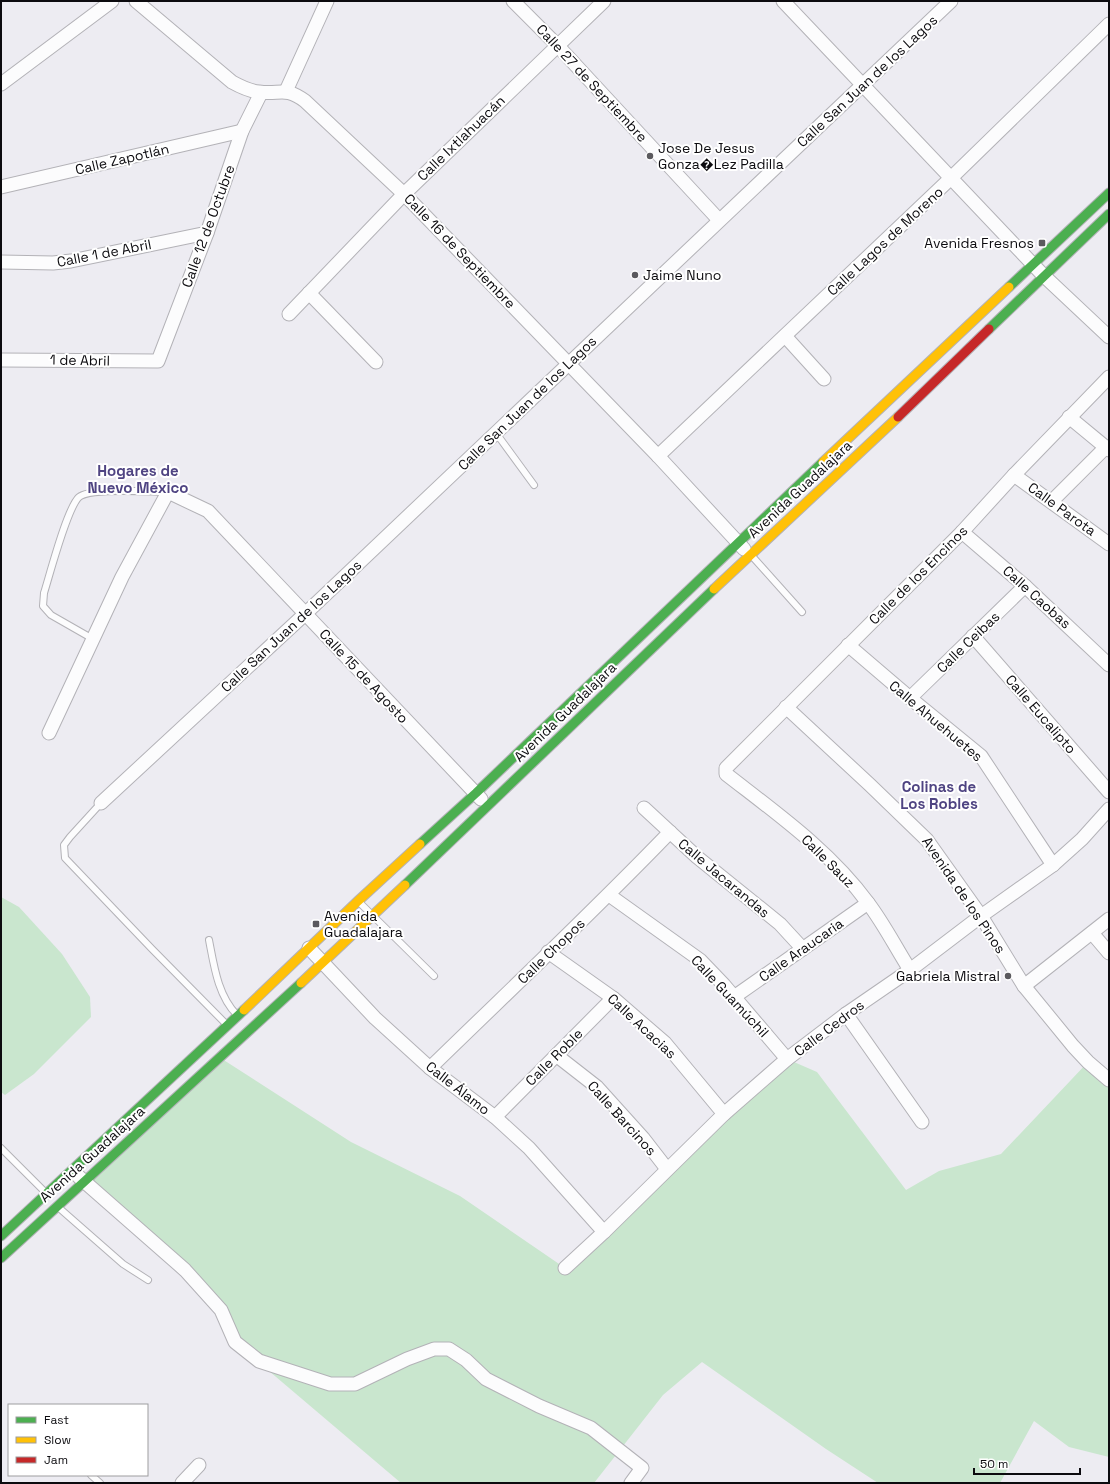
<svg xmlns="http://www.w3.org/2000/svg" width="1110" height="1484" viewBox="0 0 1110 1484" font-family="'Space Grotesk',sans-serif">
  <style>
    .green { fill: #c9e6ce }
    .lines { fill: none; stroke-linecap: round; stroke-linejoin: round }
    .lane-casing { stroke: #b3b2b7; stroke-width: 8 }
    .street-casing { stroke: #b3b2b7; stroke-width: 15 }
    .fast-casing { stroke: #b3b2b7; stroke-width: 11 }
    .slow-casing { stroke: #b3b2b7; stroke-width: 11 }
    .jam-casing { stroke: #b3b2b7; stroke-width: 11 }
    .lane { stroke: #fcfcfd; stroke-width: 6 }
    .street { stroke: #fcfcfd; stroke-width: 13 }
    .fast { stroke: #4caf50; stroke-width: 9 }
    .slow { stroke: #ffc107; stroke-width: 9 }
    .jam { stroke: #c62828; stroke-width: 9 }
    .poi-dot { fill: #5b5a5e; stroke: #fff; stroke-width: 1.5 }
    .labels { text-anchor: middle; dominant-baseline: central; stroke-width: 4; stroke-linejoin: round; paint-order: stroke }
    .street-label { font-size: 14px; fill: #0c0b0f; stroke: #fff }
    .poi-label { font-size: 14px; fill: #0c0b0f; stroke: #fff; text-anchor: start }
    .neighbourhood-label { font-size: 15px; font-weight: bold; fill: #4f4482; stroke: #fff }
  </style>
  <rect width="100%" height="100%" fill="#edecf2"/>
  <g class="green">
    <path d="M1,897L19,907L62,954L90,997L91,1017L34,1074L5,1095L1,1092Z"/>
    <path d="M219,1057L351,1142L460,1196L565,1268L787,1059L817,1072L906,1190L939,1171L1001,1154L1088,1062L1109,1080V1457L1069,1447L1034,1421L1000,1483H878L826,1449L702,1362L663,1395L594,1483H401L235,1342L221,1310L84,1182Z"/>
  </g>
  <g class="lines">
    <defs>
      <g id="lane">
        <path d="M496,433L534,485"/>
        <path d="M751,555L802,612"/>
        <path d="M93,639L51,615L43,606L44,593C50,574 67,508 79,497C91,487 150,492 168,492"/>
        <path d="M101,803L70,837L64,845L65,858L152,949L227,1025"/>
        <path d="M359,902L434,976"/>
        <path d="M209,940C214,966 218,996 237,1015"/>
        <path d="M1,1148L45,1192"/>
        <path d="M58,1207L123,1264L148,1280"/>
        <path d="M91,1475L100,1483"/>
      </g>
      <g id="street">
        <path d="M136,1L232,82C241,87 250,91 259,92C280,95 285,86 305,101L404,194L658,456L744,549"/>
        <path d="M513,1L557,45L719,220"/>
        <path d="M783,1L1043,275L1109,337"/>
        <path d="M1,84L112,1"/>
        <path d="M286,91L327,1"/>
        <path d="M1,187L242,131"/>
        <path d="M1,262L53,263L71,261L207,233"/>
        <path d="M309,293L376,362"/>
        <path d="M289,314L404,194L604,1"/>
        <path d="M785,336L824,379"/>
        <path d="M1,360L158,361L207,233L242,131L261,93"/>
        <path d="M1069,417L1109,450"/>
        <path d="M658,456L951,178L1109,24"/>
        <path d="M1014,475L1109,544"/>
        <path d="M1052,501L1106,447"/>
        <path d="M962,532L1025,586L1109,665"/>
        <path d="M973,636L1109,792"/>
        <path d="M848,645L910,698L981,756L1053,865"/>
        <path d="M910,698L1025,586"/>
        <path d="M786,707L870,785L927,840L981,916L1024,986L1073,1046L1088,1062L1109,1080"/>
        <path d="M49,733L122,577L168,492L208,511L481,799"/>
        <path d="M101,803L305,614L951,1"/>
        <path d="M644,808L697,857L780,924L803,949"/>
        <path d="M609,895L700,960L724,985L787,1059"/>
        <path d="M1092,933L1109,953"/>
        <path d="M309,948L375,1018L430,1068L495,1117L529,1148L604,1232"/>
        <path d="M548,952L613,998L665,1043L724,1114"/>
        <path d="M910,970C896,948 884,924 868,903C830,851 776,813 726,774V768L962,532L1014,475L1109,377"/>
        <path d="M1024,986L1109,919"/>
        <path d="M734,997L868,903"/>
        <path d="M846,1014L922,1122"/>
        <path d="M556,1055L597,1087L643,1138L667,1169"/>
        <path d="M430,1068C510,990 592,913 670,832"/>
        <path d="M495,1117L613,998"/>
        <path d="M78,1176L185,1270L221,1310L235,1342L259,1361L330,1384H355L407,1359L434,1349H449L466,1360L486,1379L539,1406L591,1428L642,1468L631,1483"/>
        <path d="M565,1268L604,1232L724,1114L787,1059L846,1014L910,970L981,916L1053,865L1082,839L1109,809"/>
        <path d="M182,1483L199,1465"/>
      </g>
      <g id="fast">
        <path d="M1009,287L1109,193"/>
        <path d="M989,329L1109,214"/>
        <path d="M420,844L476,793L823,462"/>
        <path d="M405,885L714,589"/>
        <path d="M1,1236L244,1010"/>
        <path d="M1,1258L301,983"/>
      </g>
      <g id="slow">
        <path d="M823,462L1009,287"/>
        <path d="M714,589L898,417"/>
        <path d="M301,983L405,885"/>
        <path d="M244,1010L358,901L420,844"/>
      </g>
      <path id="jam" d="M898,417L989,329"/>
    </defs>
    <use href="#lane" class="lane-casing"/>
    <use href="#street" class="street-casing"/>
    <use href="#fast" class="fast-casing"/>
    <use href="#slow" class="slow-casing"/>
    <use href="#jam" class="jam-casing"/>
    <use href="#lane" class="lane"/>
    <use href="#street" class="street"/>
    <use href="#fast" class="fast"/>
    <use href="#slow" class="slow"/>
    <use href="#jam" class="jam"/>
  </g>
  <g class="poi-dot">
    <circle cx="650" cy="156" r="4"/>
    <rect x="1038" y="239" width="8" height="8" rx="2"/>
    <circle cx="635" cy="275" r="4"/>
    <rect x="312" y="920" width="8" height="8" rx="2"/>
    <circle cx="1008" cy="976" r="4"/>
  </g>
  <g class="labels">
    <g class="street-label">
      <text transform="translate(867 81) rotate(-43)">Calle San Juan de los Lagos</text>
      <text transform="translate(592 83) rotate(47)">Calle 27 de Septiembre</text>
      <text transform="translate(461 138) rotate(-44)">Calle Ixtlahuacán</text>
      <text transform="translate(122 159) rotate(-13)">Calle Zapotlán</text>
      <text transform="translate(208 226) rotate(-70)">Calle 12 de Octubre</text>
      <text transform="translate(885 241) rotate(-43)">Calle Lagos de Moreno</text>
      <text transform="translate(460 251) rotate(46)">Calle 16 de Septiembre</text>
      <text transform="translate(104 253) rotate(-11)">Calle 1 de Abril</text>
      <text transform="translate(80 360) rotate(1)">1 de Abril</text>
      <text transform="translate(527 403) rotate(-44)">Calle San Juan de los Lagos</text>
      <text transform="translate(800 489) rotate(-43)">Avenida Guadalajara</text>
      <text transform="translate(1062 509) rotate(36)">Calle Parota</text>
      <text transform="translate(918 575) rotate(-45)">Calle de los Encinos</text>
      <text transform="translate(1037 597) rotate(42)">Calle Caobas</text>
      <text transform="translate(291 626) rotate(-43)">Calle San Juan de los Lagos</text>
      <text transform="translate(968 642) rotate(-44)">Calle Ceibas</text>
      <text transform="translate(364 676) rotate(47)">Calle 15 de Agosto</text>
      <text transform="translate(565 712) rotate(-44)">Avenida Guadalajara</text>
      <text transform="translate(1041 714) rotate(49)">Calle Eucalipto</text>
      <text transform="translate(936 721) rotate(40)">Calle Ahuehuetes</text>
      <text transform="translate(828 861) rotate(45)">Calle Sauz</text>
      <text transform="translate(724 878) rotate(40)">Calle Jacarandas</text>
      <text transform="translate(964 895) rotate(56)">Avenida de los Pinos</text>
      <text transform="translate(801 950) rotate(-35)">Calle Araucaria</text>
      <text transform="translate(551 951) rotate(-44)">Calle Chopos</text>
      <text transform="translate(730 996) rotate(47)">Calle Guamúchil</text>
      <text transform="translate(642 1026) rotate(43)">Calle Acacias</text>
      <text transform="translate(829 1028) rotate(-37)">Calle Cedros</text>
      <text transform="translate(554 1057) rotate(-45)">Calle Roble</text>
      <text transform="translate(458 1088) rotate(38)">Calle Álamo</text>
      <text transform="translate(622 1118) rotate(48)">Calle Barcinos</text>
      <text transform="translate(92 1154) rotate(-42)">Avenida Guadalajara</text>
    </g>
    <g class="poi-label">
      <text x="658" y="148">Jose De Jesus<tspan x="658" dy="16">Gonza�Lez Padilla</tspan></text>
      <text x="1034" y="243" text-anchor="end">Avenida Fresnos</text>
      <text x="643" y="275">Jaime Nuno</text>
      <text x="324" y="916">Avenida<tspan x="324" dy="16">Guadalajara</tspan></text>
      <text x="1000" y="976" text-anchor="end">Gabriela Mistral</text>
    </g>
    <g class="neighbourhood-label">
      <text x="138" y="470">Hogares de<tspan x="138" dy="17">Nuevo México</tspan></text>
      <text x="939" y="786">Colinas de<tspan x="939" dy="17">Los Robles</tspan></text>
    </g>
  </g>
  <rect width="1110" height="1484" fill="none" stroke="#0c0b0f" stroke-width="4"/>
  <rect x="8" y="1404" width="140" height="72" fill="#ffffff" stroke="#9e9d9f"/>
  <rect x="16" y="1417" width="20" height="6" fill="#4caf50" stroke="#9e9d9f"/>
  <text x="44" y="1424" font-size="12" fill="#0c0b0f">Fast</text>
  <rect x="16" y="1437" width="20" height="6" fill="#ffc107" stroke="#9e9d9f"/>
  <text x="44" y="1444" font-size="12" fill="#0c0b0f">Slow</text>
  <rect x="16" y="1457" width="20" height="6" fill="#c62828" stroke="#9e9d9f"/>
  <text x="44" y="1464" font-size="12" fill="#0c0b0f">Jam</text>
  <path d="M974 1468v6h106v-6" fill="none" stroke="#0c0b0f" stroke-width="2"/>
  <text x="980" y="1468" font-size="12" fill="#0c0b0f" stroke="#ffffff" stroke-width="3" paint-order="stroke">50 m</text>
</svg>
